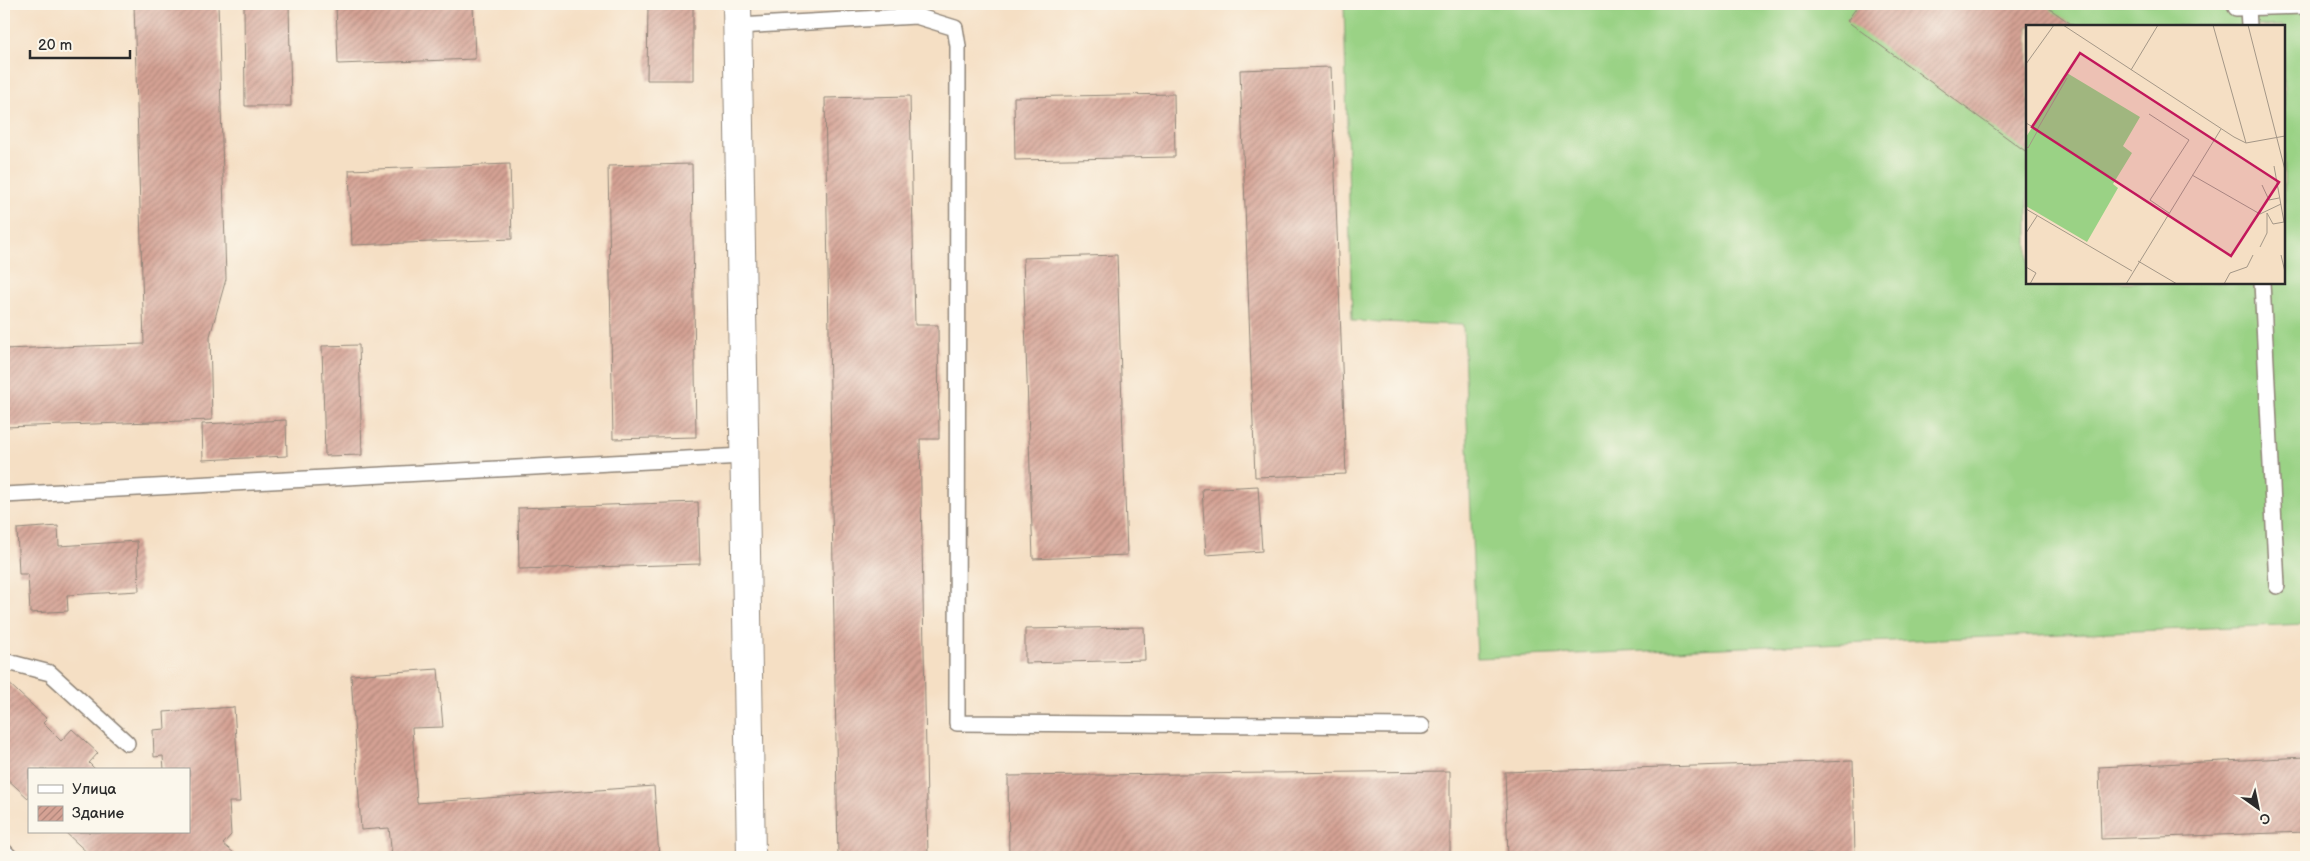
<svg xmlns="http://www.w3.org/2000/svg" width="2310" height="861" viewBox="0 0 2310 861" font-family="'Balsamiq Sans',sans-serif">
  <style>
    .pitch { fill: #9ad285; stroke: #627e58; fill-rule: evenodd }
    .building { fill: url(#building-hatch) }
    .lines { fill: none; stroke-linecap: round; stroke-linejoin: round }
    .service-casing { stroke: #908578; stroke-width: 18 }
    .minor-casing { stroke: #908578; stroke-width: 30 }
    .service { stroke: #fff; stroke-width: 15 }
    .minor { stroke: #fff; stroke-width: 28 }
    .inset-road { fill: none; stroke: #a49787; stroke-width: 1 }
    .view { fill: #c2185b; fill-opacity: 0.15; stroke: #c2185b; stroke-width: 2.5 }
    .inset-edge { fill: none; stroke: #2b2b2b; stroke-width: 2.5 }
  </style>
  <defs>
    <pattern id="building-hatch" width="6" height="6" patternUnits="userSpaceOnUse" patternTransform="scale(1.25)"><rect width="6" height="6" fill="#d5a294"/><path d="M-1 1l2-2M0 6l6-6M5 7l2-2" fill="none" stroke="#ad8479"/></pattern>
  </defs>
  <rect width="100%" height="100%" fill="#fbf7ec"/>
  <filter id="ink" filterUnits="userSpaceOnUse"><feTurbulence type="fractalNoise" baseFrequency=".02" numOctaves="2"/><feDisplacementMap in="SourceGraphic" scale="10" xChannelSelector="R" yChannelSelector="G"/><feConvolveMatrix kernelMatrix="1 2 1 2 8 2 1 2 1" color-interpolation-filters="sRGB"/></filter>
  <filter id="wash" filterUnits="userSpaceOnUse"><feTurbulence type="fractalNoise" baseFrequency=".0096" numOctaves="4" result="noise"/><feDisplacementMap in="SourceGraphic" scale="20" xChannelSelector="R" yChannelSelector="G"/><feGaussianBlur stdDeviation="1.12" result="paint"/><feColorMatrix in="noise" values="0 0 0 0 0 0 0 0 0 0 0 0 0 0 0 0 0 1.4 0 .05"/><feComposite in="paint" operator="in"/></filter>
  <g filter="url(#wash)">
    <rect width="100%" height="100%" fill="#f5dfc4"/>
    <path class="pitch" d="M1344,4H2305L2306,624L1477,658L1463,325L1352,321ZM2028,26H2284V282H2028Z"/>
    <g id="blocks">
      <g class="building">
        <path d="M134,4H218L226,279L210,336L212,420L4,427V349L144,344Z"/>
        <path d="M244,4H289L291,106H245Z"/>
        <path d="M336,4H473L475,59L338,64Z"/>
        <path d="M648,4H693V80H647Z"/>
        <path d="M1859,4H2043L2074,26H2028V153L1847,21Z"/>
        <path d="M1331,67L1346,474L1255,477L1240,70Z"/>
        <path d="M1174,94L1175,157L1015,160L1014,97Z"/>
        <path d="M910,96L915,325H938L939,439H920L928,857H838L825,98Z"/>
        <path d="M510,164L512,239L352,245L349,170Z"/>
        <path d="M692,164L696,437L613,439L608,166Z"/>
        <path d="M1117,255L1127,555L1033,559L1023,258Z"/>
        <path d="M359,345L362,455L325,456L322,346Z"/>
        <path d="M286,420L287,456L203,460L202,424Z"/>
        <path d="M1258,486L1262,551L1206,555L1202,489Z"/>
        <path d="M698,502L700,564L519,569L518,508Z"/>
        <path d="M58,526L59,546L137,541L139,591L67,595L68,611L30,613L28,574H19L17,529Z"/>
        <path d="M1144,627L1145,660L1025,663V629Z"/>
        <path d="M438,669L443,727L412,728L417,803L654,786L659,857H392L389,828L361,830L351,675Z"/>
        <path d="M4,679L47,719L43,723L61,741L72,729L98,753L89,763L96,770H29V799L4,776Z"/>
        <path d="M234,707L240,802H229L231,835L223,844L234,853L230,857H92L65,832H189V770H164L163,756L154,757L153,730L165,729L164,712Z"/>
        <path d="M2306,757V832L2101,839L2099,767Z"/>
        <path d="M1853,761L1855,857H1813L1811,853L1671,857H1508L1505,772Z"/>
        <path d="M1450,771V857H1009L1008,776Z"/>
      </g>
    </g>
  </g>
  <g filter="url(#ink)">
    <use href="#blocks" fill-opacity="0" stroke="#908578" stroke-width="1"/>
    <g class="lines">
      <defs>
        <g id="service">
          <path d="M2236,4V8L2306,6"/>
          <path d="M2248,8L2249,26"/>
          <path d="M738,26L916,16L955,28L958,46L957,723L1422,726"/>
          <path d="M2262,282L2277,586"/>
          <path d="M4,495L743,456"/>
          <path d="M4,661L50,673L127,743"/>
          <path d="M4,851L10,857"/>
        </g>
        <path id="minor" d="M737,4L751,857"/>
      </defs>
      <use href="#service" class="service-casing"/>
      <use href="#minor" class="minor-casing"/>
      <use href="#service" class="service"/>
      <use href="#minor" class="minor"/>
    </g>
  </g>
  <g transform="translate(2026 25)">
    <rect width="259" height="259" fill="#f5dfc4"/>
    <path d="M41,48L114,92L97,121L106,128L87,159L92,163L61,217L0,181V112Z" fill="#9ad285"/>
    <path class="inset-road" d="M37,0L208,112L220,118L259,111M187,0L220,118M222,0L259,145M0,39L28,0M105,45L132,0M123,89L163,115L124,175L143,188M0,98L12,105L2,123L0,121M11,105L41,53M166,150L234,189L255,179M236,160L243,175L253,173M0,184L106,246M241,188L247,199L258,197L248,141M0,208L11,191M234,222L241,208V188M255,230L259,247M112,236L151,259M0,242L10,248L4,259M100,259L195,104M198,259L204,248L221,242L227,230"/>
    <path class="view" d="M54,28L253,157L205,231L6,102Z"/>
    <rect width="259" height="259" class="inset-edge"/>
  </g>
  <rect width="2310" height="861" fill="none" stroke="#fbf7ec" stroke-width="20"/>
  <rect x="28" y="768" width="162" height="65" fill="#fbf7ec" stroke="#a8a59f"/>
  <rect x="38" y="785" width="25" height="8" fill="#ffffff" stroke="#a8a59f"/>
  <text x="72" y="794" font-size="15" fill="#2b2b2b">Улица</text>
  <rect x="38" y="806" width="25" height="15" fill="url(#building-hatch)" stroke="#a8a59f"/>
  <text x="72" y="818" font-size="15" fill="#2b2b2b">Здание</text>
  <g transform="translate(2258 808) rotate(147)" stroke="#fbf7ec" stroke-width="4" paint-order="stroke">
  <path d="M0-4L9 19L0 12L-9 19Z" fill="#2b2b2b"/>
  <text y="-8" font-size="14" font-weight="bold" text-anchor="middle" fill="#2b2b2b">С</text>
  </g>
  <path d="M30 50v8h100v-8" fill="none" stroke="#2b2b2b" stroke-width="2.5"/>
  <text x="38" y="50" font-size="15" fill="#2b2b2b" stroke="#fbf7ec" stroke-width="4" paint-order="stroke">20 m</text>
</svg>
